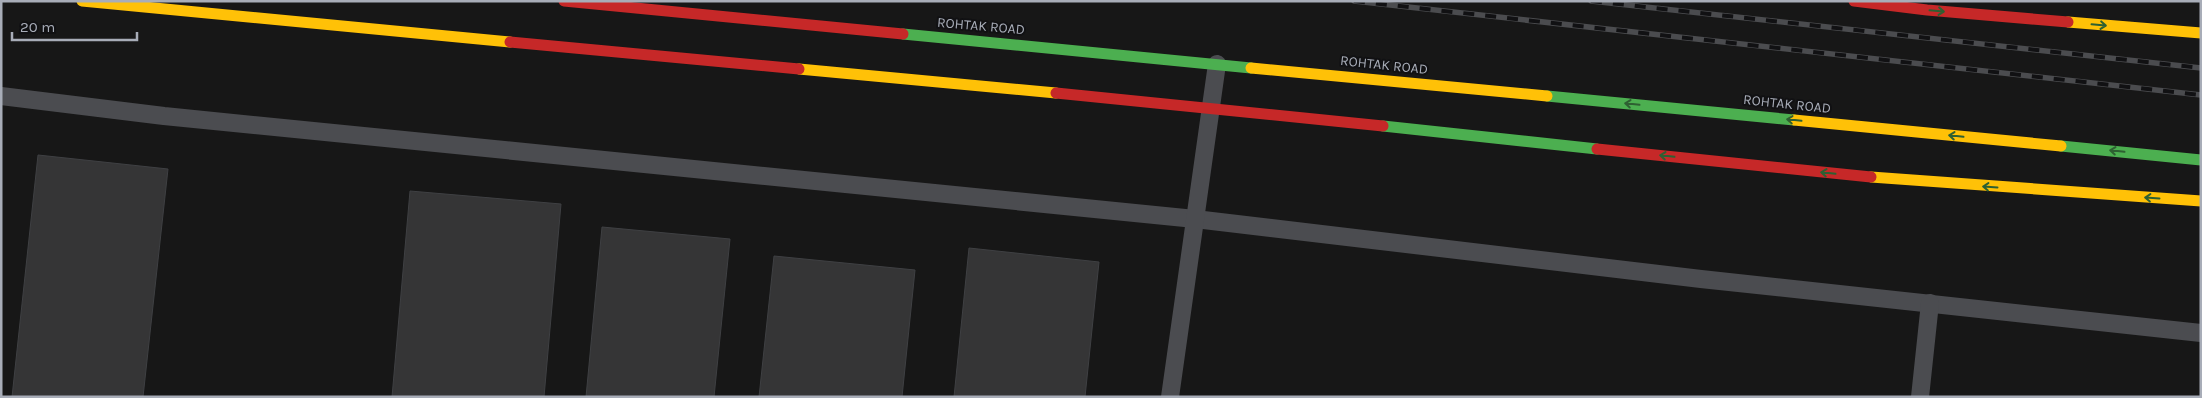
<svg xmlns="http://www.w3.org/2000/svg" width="2202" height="398" viewBox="0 0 2202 398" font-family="Karla,sans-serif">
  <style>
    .building { fill: #353536; stroke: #3f4043 }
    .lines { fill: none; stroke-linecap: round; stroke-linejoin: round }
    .lane { stroke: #4b4c50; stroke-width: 18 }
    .fast { stroke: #4caf50; stroke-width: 11 }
    .slow { stroke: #ffc107; stroke-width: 11 }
    .jam { stroke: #c62828; stroke-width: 11 }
    .rail-casing { stroke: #4b4c4f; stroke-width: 5.5 }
    .rail { stroke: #111113; stroke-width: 4; stroke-dasharray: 11; stroke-linecap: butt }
    .oneway { stroke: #2e6032 }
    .labels { text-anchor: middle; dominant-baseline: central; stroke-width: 4; stroke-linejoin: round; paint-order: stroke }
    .street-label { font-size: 14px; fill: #a8adb8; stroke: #111113 }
  </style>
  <rect width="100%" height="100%" fill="#171717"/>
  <g class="building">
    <path d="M38,155L168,169L143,397H12Z"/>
    <path d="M410,191L561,204L544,397H392Z"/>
    <path d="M602,227L730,239L714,397H586Z"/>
    <path d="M969,248L1099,262L1085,397H954Z"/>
    <path d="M774,256L915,270L902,397H759Z"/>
  </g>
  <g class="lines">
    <g class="lane">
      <path d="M1,96L164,116L1195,219L1701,279L2201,333"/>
      <path d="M1170,397L1217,64"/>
      <path d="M1920,397L1930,303"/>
    </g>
    <g class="fast">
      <path d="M903,34L1251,68"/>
      <path d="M1547,96L1794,120"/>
      <path d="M1383,126L1597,149"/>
      <path d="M2061,146L2201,160"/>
    </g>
    <g class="slow">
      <path d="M82,1L510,42"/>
      <path d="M2068,22L2201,33"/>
      <path d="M1251,68L1547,96"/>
      <path d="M799,69L1056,93"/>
      <path d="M1794,120L2061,146"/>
      <path d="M1871,177L2201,201"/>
    </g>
    <g class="jam">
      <path d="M564,1L903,34"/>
      <path d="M1854,1L1927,10L2068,22"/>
      <path d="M510,42L799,69"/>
      <path d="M1056,93L1383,126"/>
      <path d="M1597,149L1871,177"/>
    </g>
    <defs>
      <g id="rail">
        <path d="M1354,1L2201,95"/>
        <path d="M1591,1L2201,68"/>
      </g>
    </defs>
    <use href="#rail" class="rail-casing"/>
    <use href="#rail" class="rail"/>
  </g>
  <defs><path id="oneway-shaft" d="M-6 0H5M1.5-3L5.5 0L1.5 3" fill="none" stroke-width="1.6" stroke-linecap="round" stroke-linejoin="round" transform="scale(1.25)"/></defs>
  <g class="oneway">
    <use href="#oneway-shaft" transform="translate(1937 11) rotate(5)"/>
    <use href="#oneway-shaft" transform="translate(2099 25) rotate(5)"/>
    <use href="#oneway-shaft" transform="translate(1632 104) rotate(-174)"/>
    <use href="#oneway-shaft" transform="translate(1794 120) rotate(-174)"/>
    <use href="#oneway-shaft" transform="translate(1956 136) rotate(-174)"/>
    <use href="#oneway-shaft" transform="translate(2117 151) rotate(-174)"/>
    <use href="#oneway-shaft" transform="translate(1667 156) rotate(-174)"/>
    <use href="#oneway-shaft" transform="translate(1828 173) rotate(-174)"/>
    <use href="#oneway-shaft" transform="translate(1990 187) rotate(-176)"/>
    <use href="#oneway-shaft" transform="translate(2152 198) rotate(-176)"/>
  </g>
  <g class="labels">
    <g class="street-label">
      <text transform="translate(981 26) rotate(5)">ROHTAK ROAD</text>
      <text transform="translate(1384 65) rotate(6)">ROHTAK ROAD</text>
      <text transform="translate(1787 104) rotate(6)">ROHTAK ROAD</text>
    </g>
  </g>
  <rect width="2202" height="398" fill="none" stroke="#a8adb8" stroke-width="5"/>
  <path d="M12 32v8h125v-8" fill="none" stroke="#a8adb8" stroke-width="2.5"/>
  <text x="20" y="32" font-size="15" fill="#a8adb8" stroke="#111113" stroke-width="4" paint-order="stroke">20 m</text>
</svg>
